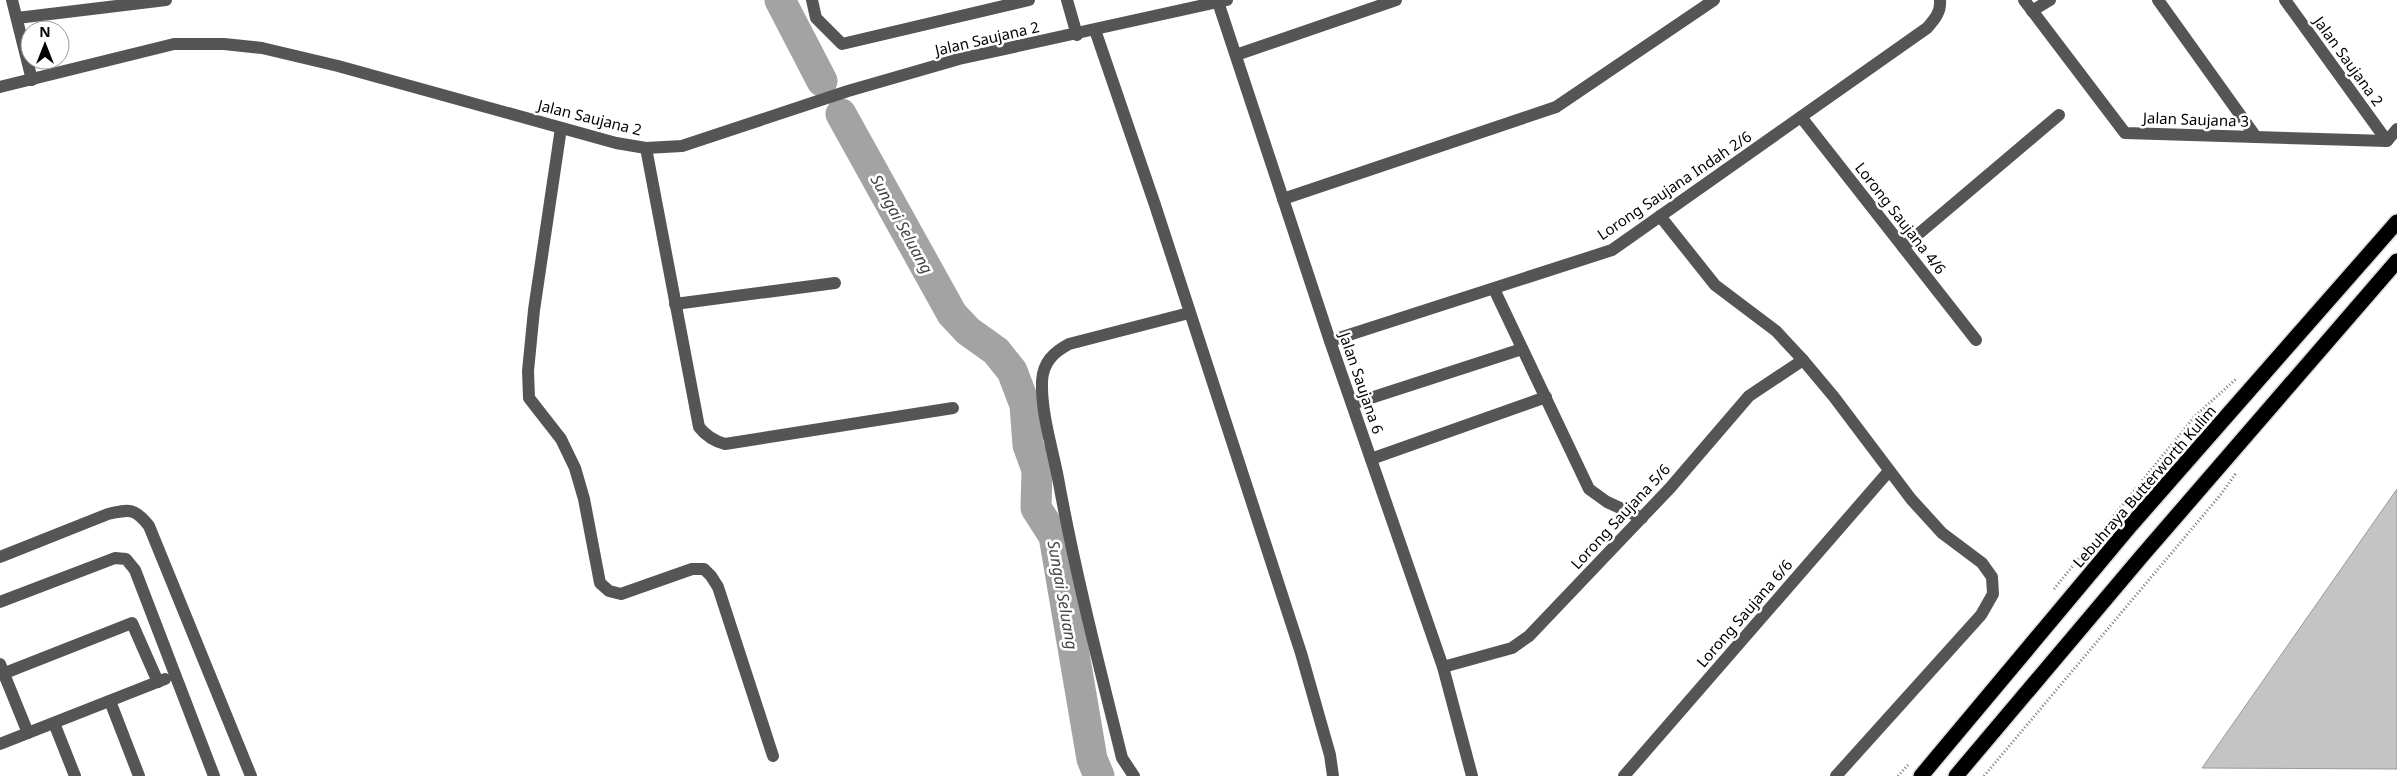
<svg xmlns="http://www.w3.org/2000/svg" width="2397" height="776" viewBox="0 0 2397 776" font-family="'Noto Sans',sans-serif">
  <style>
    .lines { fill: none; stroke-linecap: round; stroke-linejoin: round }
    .river { stroke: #a3a3a3; stroke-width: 31 }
    .building { fill: #c4c4c4; stroke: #999 }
    .highway-casing { stroke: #dbdbdb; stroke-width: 18 }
    .path { stroke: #777; stroke-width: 3; stroke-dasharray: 1 2.5; stroke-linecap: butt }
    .minor { stroke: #555; stroke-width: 12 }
    .highway { stroke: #000; stroke-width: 15 }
    .labels { text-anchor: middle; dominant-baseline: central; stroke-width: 5; stroke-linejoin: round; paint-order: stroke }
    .street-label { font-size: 15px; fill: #000; stroke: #fff }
    .water-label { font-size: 16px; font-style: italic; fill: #444; stroke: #fff }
  </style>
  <rect width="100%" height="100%" fill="#fff"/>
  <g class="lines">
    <g class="river">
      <path d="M780,0L822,81"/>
      <path d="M841,114L952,314L968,331L996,351L1012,371L1025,405L1028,445L1037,470L1036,508L1054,536L1092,759L1099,776"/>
    </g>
  </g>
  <path class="building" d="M2397,489V769L2202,768Z"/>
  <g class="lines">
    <defs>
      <g id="highway">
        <path d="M1921,776L2131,525L2397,222"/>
        <path d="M1956,776L2141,557L2397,261"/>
      </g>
    </defs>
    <use href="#highway" class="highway-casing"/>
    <g class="path">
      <path d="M2054,589L2195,416L2236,379"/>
      <path d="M1898,776L1908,765"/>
      <path d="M1984,776L2222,493L2236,473"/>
    </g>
    <g class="minor">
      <path d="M12,0L32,80"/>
      <path d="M812,0L816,18L842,44L1029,0"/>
      <path d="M1067,0L1077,35"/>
      <path d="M2024,0L2125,133L2387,141L2397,129"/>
      <path d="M2158,0L2256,137"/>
      <path d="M2285,0L2387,141"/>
      <path d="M1218,2L1330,341L1443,667L1472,776"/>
      <path d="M2032,11L2050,0"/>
      <path d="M17,18L166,0"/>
      <path d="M1095,30L1155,205L1301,653L1330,755L1333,776"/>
      <path d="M1236,55L1396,0"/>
      <path d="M0,87L174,44H224L262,48L338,66L616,143L646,148L682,146L848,91L959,59L1227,0"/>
      <path d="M1801,117L1976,340"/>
      <path d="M561,128L534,310L528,371L529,398L561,439L575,468L584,499L600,583L609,591L621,594L692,569H704L711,576L718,587L773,756"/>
      <path d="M646,148L699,427C706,436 714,441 725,444L953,408"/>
      <path d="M1283,199L1556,107L1714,0"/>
      <path d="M1660,216L1715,285L1776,331L1803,360L1834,397L1911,499L1942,533L1982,563L1992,577L1993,594L1981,615L1836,776"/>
      <path d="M1903,247L2059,115"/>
      <path d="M1494,289L1589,489L1607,502L1642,518"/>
      <path d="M675,304L835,283"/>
      <path d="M1330,341L1612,250L1927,28C1935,19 1941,12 1940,0"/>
      <path d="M1352,404L1522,349"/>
      <path d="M1371,459L1546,397"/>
      <path d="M0,557L108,514C130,509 135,508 149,526L251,776"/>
      <path d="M0,602L115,558L126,559L135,570L214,776"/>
      <path d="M0,664L28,733"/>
      <path d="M1443,667L1512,648L1529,636L1670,488L1749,396L1803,360"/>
      <path d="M0,675L132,623L158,682"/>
      <path d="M110,701L139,776"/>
      <path d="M54,723L75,776"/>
      <path d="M0,744L165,679"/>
      <path d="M1134,776L1122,758C1099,665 1075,572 1058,478C1052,447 1041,413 1042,381C1043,362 1054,352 1069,344L1189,313"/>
      <path d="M1624,776L1889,471"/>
    </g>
    <use href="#highway" class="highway"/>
  </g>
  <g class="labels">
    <g class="street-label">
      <text transform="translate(987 38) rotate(-13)">Jalan Saujana 2</text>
      <text transform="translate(2349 61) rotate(54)">Jalan Saujana 2</text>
      <text transform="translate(590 117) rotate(14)">Jalan Saujana 2</text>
      <text transform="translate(2196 119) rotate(2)">Jalan Saujana 3</text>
      <text transform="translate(1674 185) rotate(-34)">Lorong Saujana Indah 2/6</text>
      <text transform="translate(1901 218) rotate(52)">Lorong Saujana 4/6</text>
      <text transform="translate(1362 383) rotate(71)">Jalan Saujana 6</text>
      <text transform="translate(2144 486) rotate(-49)">Lebuhraya Butterworth Kulim</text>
      <text transform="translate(1620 516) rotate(-47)">Lorong Saujana 5/6</text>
      <text transform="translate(1744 613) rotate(-49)">Lorong Saujana 6/6</text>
    </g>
    <g class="water-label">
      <text transform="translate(902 224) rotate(61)">Sungai Seluang</text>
      <text transform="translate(1063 595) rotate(80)">Sungai Seluang</text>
    </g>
  </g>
  <g transform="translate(45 45)"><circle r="24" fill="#ffffff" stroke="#999999"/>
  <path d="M0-4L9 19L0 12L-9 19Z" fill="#000000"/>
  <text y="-8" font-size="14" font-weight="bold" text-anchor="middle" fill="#000000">N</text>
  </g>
</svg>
